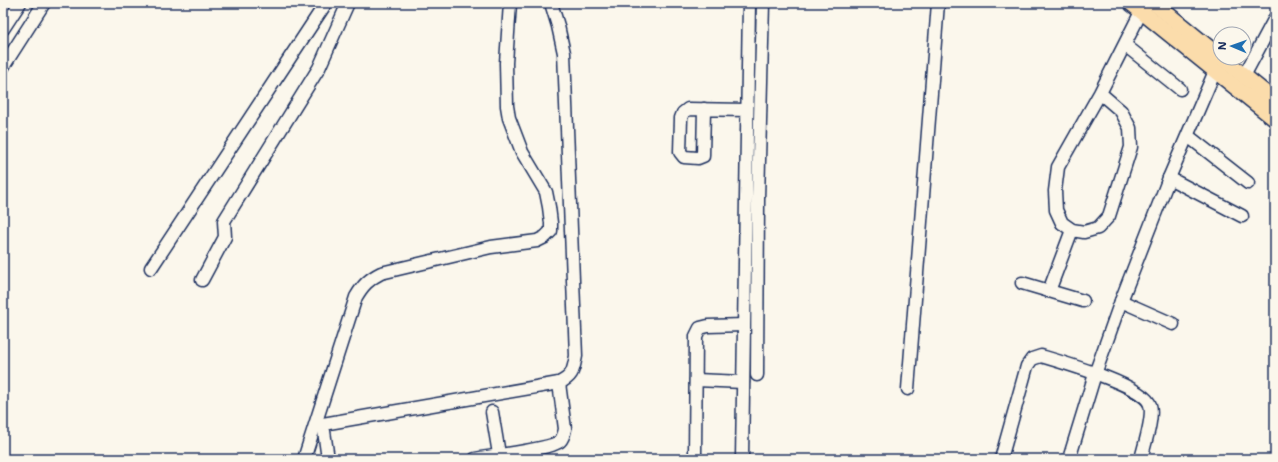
<svg xmlns="http://www.w3.org/2000/svg" width="1278" height="462" viewBox="0 0 1278 462" font-family="'Shantell Sans',sans-serif">
  <style>
    .lines { fill: none; stroke-linecap: round; stroke-linejoin: round }
    .minor-casing { stroke: #1b2f5e; stroke-width: 15 }
    .major-casing { stroke: #1b2f5e; stroke-width: 18 }
    .minor { stroke: #fbf7ec; stroke-width: 12 }
    .major { stroke: #fbdcab; stroke-width: 15 }
  </style>
  <rect width="100%" height="100%" fill="#fbf7ec"/>
  <filter id="ink" filterUnits="userSpaceOnUse"><feTurbulence type="fractalNoise" baseFrequency=".025" numOctaves="2"/><feDisplacementMap in="SourceGraphic" scale="8" xChannelSelector="R" yChannelSelector="G"/><feConvolveMatrix kernelMatrix="1 2 1 2 8 2 1 2 1" color-interpolation-filters="sRGB"/></filter>
  <g filter="url(#ink)">
    <g class="lines">
      <defs>
        <g id="minor">
          <path d="M3,29L20,3"/>
          <path d="M1125,45L1180,89"/>
          <path d="M3,67L44,3"/>
          <path d="M1244,76L1275,18"/>
          <path d="M1100,93L1121,111L1130,128L1131,147L1109,216L1098,228L1084,232L1072,230L1062,223L1056,210L1055,191L1058,167L1100,93L1141,12"/>
          <path d="M704,109L703,156L698,158L684,157L680,152L681,118L683,113L688,109L747,110"/>
          <path d="M1188,136L1248,183"/>
          <path d="M1169,178L1242,216"/>
          <path d="M151,268L326,3"/>
          <path d="M202,280L225,237L224,221L319,68L348,3"/>
          <path d="M1022,283L1083,301"/>
          <path d="M1049,291L1072,230"/>
          <path d="M1121,301L1173,324"/>
          <path d="M757,375L758,199L763,3"/>
          <path d="M696,380L743,382"/>
          <path d="M908,389L938,3"/>
          <path d="M492,412L499,454"/>
          <path d="M304,459L356,297C363,285 369,279 381,273L491,247L537,241L545,237L551,231V223L549,207L546,192L522,152L509,118L507,106L506,63L510,3"/>
          <path d="M328,459L323,424L559,383C573,376 573,371 576,356L564,53L558,26L551,3"/>
          <path d="M475,459C490,456 552,449 560,441C563,438 564,434 565,429L559,383"/>
          <path d="M696,459L695,455L696,336L700,328L708,326L744,325"/>
          <path d="M742,459L749,3"/>
          <path d="M1001,459L1027,366L1032,359L1041,356C1061,362 1145,386 1150,405C1154,417 1144,446 1141,459"/>
          <path d="M1069,459L1095,374L1121,301L1169,178L1215,71"/>
        </g>
        <g id="major">
          <path d="M1131,3L1275,119"/>
          <path d="M1154,3L1220,57"/>
          <path d="M1222,58L1275,101"/>
        </g>
      </defs>
      <use href="#minor" class="minor-casing"/>
      <use href="#major" class="major-casing"/>
      <use href="#minor" class="minor"/>
      <use href="#major" class="major"/>
    </g>
  </g>
  <rect width="1278" height="462" fill="none" stroke="#fbf7ec" stroke-width="16"/>
  <rect x="8" y="8" width="1262" height="446" fill="none" stroke="#1b2f5e" stroke-width="1.5" filter="url(#ink)"/>
  <g transform="translate(1232 46) rotate(272)"><circle r="19" fill="#fbf7ec" stroke="#a1a7b3"/>
  <path d="M0-3L7 15L0 10L-7 15Z" fill="#1f6fb2"/>
  <text y="-6" font-size="11" font-weight="bold" text-anchor="middle" fill="#1b2f5e">N</text>
  </g>
</svg>
